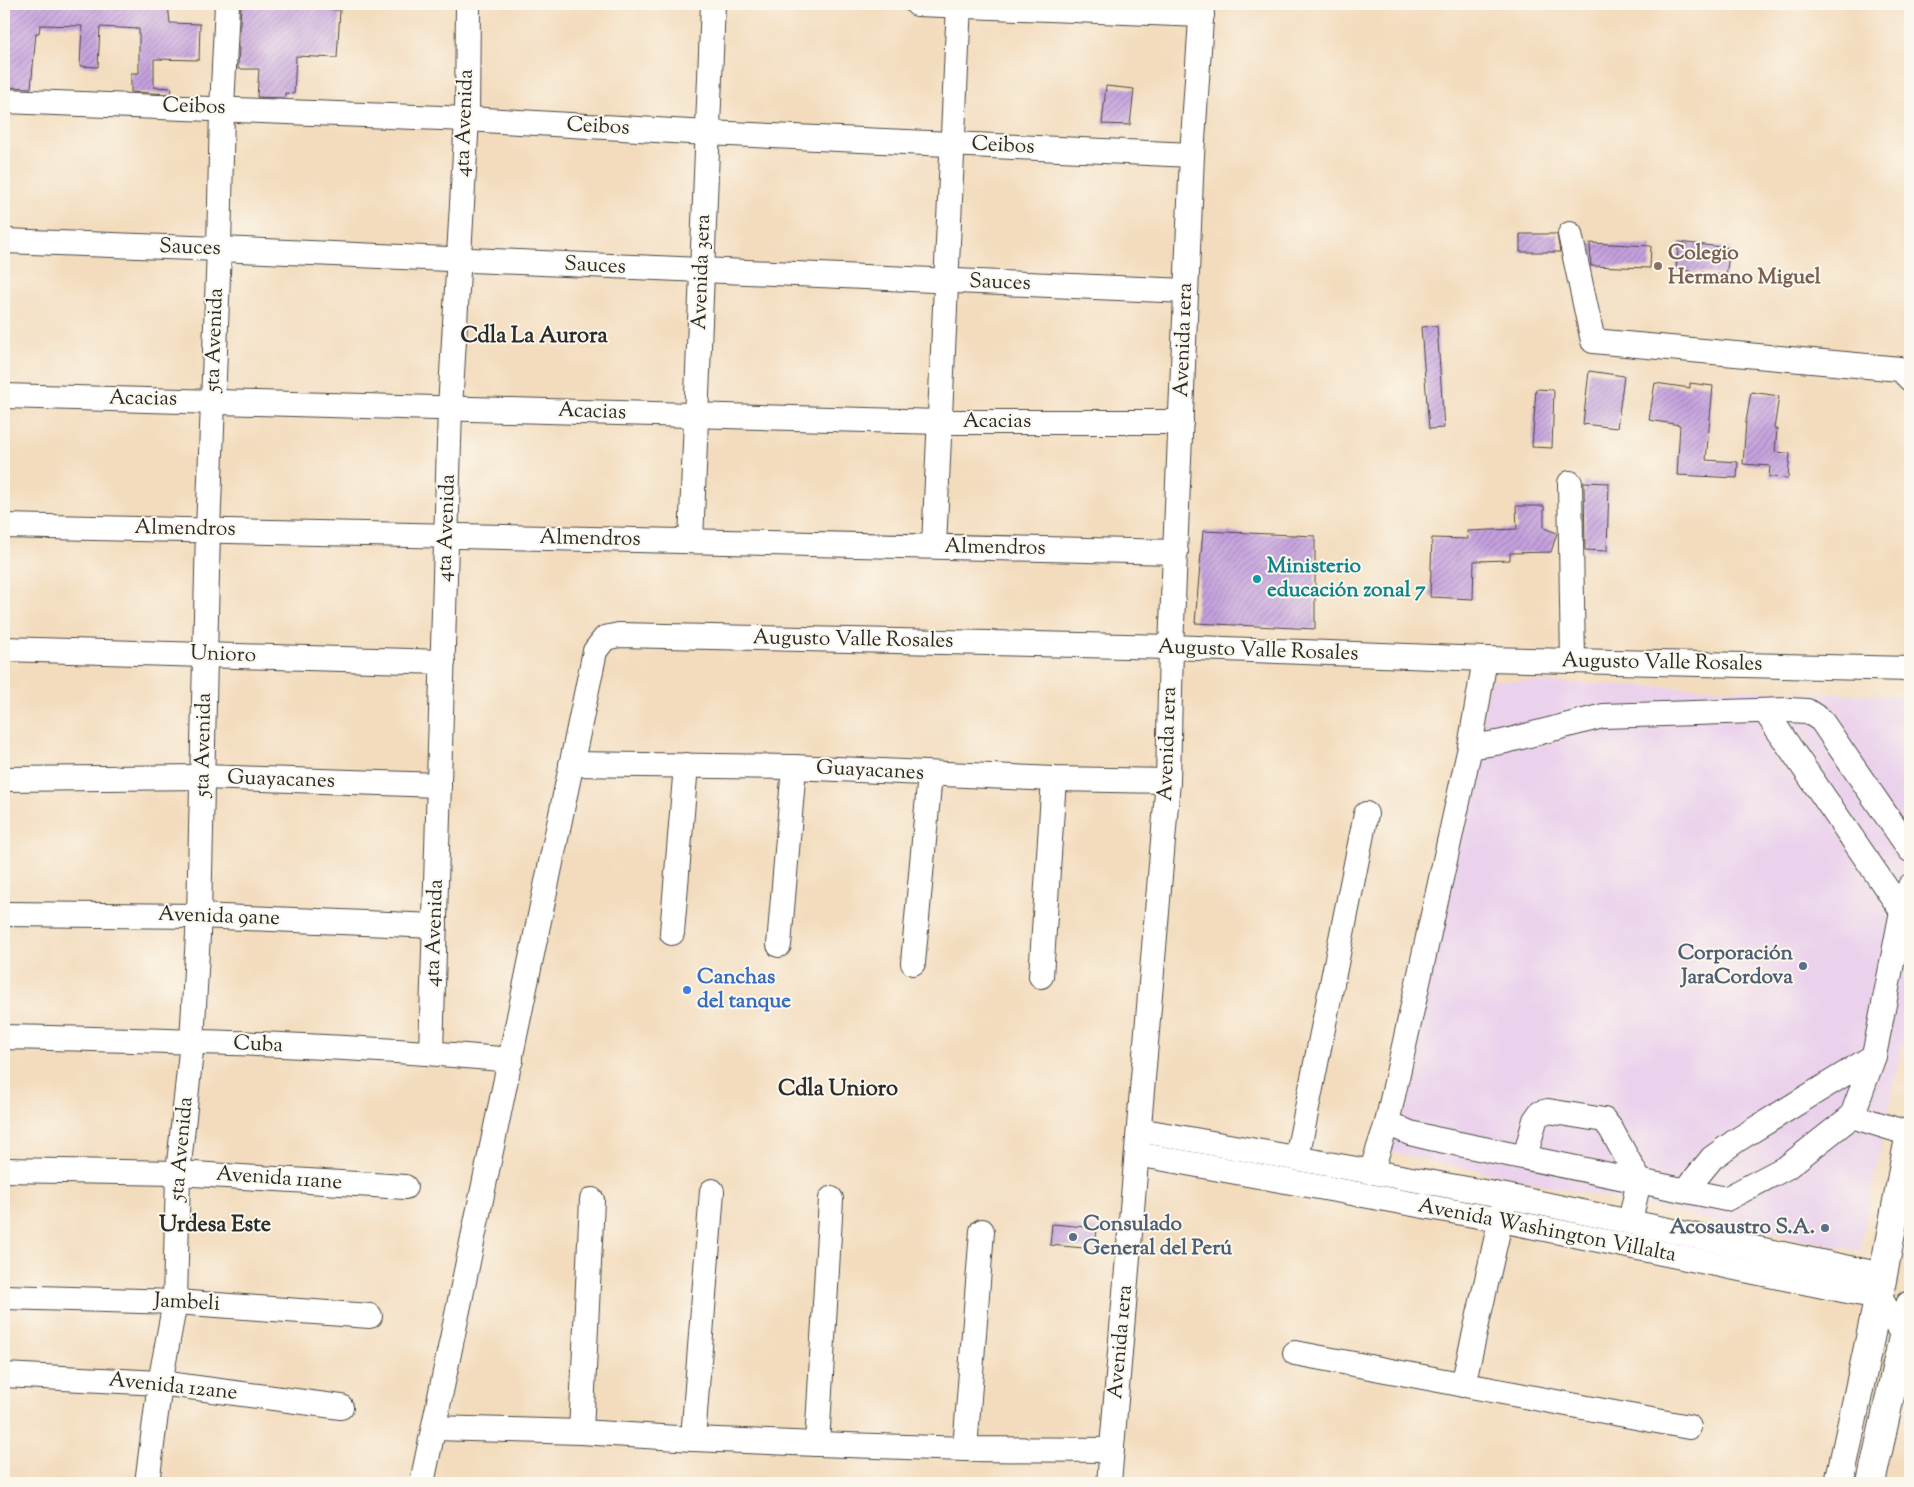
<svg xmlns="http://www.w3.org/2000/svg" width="1914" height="1487" viewBox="0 0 1914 1487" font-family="'Sorts Mill Goudy',serif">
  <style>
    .built { fill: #ead1ec }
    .building { fill: url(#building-hatch) }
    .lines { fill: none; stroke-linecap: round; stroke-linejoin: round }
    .minor-casing { stroke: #494641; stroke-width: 26 }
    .major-casing { stroke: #494641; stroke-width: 30 }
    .minor { stroke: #fff; stroke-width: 24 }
    .major { stroke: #fff; stroke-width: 28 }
    .education-dot { fill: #8d6e63; stroke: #fbf7ec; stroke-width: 2 }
    .culture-dot { fill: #0f9aa8; stroke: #fbf7ec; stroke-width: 2 }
    .service-dot { fill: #5c6f8a; stroke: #fbf7ec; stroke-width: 2 }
    .shop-dot { fill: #3f7fe0; stroke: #fbf7ec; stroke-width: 2 }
    .labels { text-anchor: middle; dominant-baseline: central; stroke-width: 4; stroke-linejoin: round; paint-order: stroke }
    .street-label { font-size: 21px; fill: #2b2b2b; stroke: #fbf7ec }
    .education-label { font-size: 21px; font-weight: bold; fill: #785e54; stroke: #fbf7ec; text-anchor: start }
    .culture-label { font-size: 21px; font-weight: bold; fill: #0d838f; stroke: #fbf7ec; text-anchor: start }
    .service-label { font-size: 21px; font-weight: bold; fill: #4e5e75; stroke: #fbf7ec; text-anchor: end }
    .shop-label { font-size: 21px; font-weight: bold; fill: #366cbe; stroke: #fbf7ec; text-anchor: start }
    .neighbourhood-label { font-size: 22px; font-weight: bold; fill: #2b2b2b; stroke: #fbf7ec }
  </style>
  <defs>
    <pattern id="building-hatch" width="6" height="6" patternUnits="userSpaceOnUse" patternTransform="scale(1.25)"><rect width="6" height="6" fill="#c5a0de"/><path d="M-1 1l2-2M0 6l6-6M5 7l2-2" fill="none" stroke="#a083b4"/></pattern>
  </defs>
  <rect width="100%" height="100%" fill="#fbf7ec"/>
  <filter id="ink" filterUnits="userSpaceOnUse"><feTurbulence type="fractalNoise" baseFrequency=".02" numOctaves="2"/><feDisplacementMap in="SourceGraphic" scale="10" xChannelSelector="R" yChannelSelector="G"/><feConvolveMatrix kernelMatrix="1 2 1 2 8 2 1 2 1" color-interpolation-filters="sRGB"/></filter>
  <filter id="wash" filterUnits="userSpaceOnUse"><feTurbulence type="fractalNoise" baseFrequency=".0096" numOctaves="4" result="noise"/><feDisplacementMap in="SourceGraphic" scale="20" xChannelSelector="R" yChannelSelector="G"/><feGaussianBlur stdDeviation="1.12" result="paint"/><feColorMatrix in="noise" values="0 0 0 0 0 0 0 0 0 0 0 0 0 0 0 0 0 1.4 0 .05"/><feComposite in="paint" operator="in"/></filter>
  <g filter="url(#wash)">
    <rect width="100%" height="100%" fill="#f3dcbd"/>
    <path class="built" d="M1490,680L1910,696V1009L1859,1251L1390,1152Z"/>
    <g id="blocks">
      <g class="building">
        <path d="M4,4H115V7H155V4H168L170,23L200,24L199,60L154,59V87L172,88L171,94L131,92V73H139V29L100,27L98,67L80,66L82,26L40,25L39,33H36L31,88L6,87L9,27H4Z"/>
        <path d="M241,4L340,10L337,58L296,56L294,94L285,93V98L257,97L259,69H238Z"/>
        <path d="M1106,86L1134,89L1130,125L1102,124Z"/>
        <path d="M1520,234H1557L1560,252H1520Z"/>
        <path d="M1679,242L1730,248L1726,276L1676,269Z"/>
        <path d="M1590,243L1651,246L1650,268L1591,266Z"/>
        <path d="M1437,326L1444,428L1429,429L1421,327Z"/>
        <path d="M1589,371L1624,376L1617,428L1583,424Z"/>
        <path d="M1655,383L1690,388V383L1713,386L1706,460L1738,462L1737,478L1677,475L1680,425L1649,420Z"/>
        <path d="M1536,389L1554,390L1552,448L1532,447Z"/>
        <path d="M1751,392L1779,396L1774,429H1777L1775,452L1790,453L1788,478L1769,477L1770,466L1743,464L1746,422Z"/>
        <path d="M1584,482L1609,483L1607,551L1585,550Z"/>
        <path d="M1516,506H1544V528L1557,533L1551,552L1510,553V560L1474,561L1473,599L1430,597L1432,538L1468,539L1467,531L1517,529Z"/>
        <path d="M1203,531L1315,536V629L1195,623Z"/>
        <path d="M1052,1224L1097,1228L1095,1249L1050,1245Z"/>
      </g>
    </g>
  </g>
  <g filter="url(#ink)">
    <use href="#blocks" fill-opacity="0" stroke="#494641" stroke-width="1"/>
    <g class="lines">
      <defs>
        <g id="minor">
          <path d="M917,4L1202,15"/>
          <path d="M4,101L467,119L707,133L1192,155"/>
          <path d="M1570,234L1593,341L1900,369L1910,379"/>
          <path d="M4,241L219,249L1186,291"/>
          <path d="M4,396L940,422H1181"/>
          <path d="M1570,483L1573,661"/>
          <path d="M4,526L1176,552"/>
          <path d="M691,541L713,4"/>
          <path d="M934,546L959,4"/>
          <path d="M4,649L443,662"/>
          <path d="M1765,711L1902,911"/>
          <path d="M1470,747L1485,659"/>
          <path d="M571,764L794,767L1054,779L1168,781"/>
          <path d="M4,779L204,777L439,785"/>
          <path d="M1910,850L1821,720L1807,711L1789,710L1603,716L1502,742L1470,747L1387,1123L1410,1133L1435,1139L1726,1199L1787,1167L1852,1116L1874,1056L1902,911L1910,886"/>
          <path d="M4,914L199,916L435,926"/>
          <path d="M672,933L686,765"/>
          <path d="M779,945L794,767"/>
          <path d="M913,963L930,774"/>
          <path d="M1041,976L1054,779"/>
          <path d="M4,1037C173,1041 343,1044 511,1060"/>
          <path d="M431,1053L450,408L467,119L468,4"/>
          <path d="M1852,1116L1910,1134"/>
          <path d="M1139,1130L1506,1196L1883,1275"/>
          <path d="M1137,1154L1501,1220L1857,1293L1879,1296L1904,1337L1910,1344"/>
          <path d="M1525,1157L1535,1120L1540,1113L1548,1111L1604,1120L1611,1129L1639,1180L1630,1222"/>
          <path d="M1297,1158L1366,814"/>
          <path d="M4,1170L178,1173L405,1187"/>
          <path d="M1371,1172L1387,1123"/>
          <path d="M1686,1190L1712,1158L1737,1140L1874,1056"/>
          <path d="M4,1297L175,1302L370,1316"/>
          <path d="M1295,1353L1689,1427"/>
          <path d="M4,1375L160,1383L341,1407"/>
          <path d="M1463,1385L1504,1205"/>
          <path d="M434,1428L581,1432L693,1439L817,1444L965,1449L1112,1450"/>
          <path d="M581,1432L592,1200"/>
          <path d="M693,1439L712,1191"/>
          <path d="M817,1444L831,1199"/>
          <path d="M965,1449L982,1231"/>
          <path d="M147,1483L160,1383L175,1302L178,1173L192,1042L199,916L208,530L219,249L222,109L227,4"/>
          <path d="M422,1483L595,651L605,638L619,635L1171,647L1485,659L1910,669"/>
          <path d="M1109,1483L1168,781L1171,647L1192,155L1202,4"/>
        </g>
        <g id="major">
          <path d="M1839,1483L1879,1296L1910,1133"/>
          <path d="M1871,1483L1910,1305"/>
        </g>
      </defs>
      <use href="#minor" class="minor-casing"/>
      <use href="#major" class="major-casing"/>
      <use href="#minor" class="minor"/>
      <use href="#major" class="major"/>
    </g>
  </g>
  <circle class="education-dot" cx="1658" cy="266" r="5"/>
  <circle class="culture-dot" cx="1257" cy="579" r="5"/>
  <g class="service-dot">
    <circle cx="1803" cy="966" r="5"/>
    <circle cx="1825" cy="1228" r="5"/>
    <circle cx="1073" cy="1237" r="5"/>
  </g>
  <circle class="shop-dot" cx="687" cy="990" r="5"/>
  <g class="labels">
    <g class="street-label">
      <text transform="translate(194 107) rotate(2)">Ceibos</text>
      <text transform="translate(465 123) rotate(-88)">4ta Avenida</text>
      <text transform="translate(598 127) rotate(3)">Ceibos</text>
      <text transform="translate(1003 146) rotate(3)">Ceibos</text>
      <text transform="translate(190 248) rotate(2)">Sauces</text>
      <text transform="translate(595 266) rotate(3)">Sauces</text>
      <text transform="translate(702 272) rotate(-88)">Avenida 3era</text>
      <text transform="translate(1000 283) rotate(2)">Sauces</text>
      <text transform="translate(215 340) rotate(-88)">5ta Avenida</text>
      <text transform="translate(1184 340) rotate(-88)">Avenida 1era</text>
      <text transform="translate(143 399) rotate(1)">Acacias</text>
      <text transform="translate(592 412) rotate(2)">Acacias</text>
      <text x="997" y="422">Acacias</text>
      <text transform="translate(447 528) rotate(-88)">4ta Avenida</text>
      <text transform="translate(185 529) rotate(1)">Almendros</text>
      <text transform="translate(590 539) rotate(1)">Almendros</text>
      <text transform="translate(995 548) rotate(1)">Almendros</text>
      <text transform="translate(853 640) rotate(1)">Augusto Valle Rosales</text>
      <text transform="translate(1258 651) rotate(2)">Augusto Valle Rosales</text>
      <text transform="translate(223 655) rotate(2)">Unioro</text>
      <text transform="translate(1662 663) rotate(1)">Augusto Valle Rosales</text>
      <text transform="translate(1168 744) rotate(-88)">Avenida 1era</text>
      <text transform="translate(204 745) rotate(-89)">5ta Avenida</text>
      <text transform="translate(870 771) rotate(3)">Guayacanes</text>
      <text transform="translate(281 780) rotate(2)">Guayacanes</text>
      <text transform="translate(219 917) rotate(2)">Avenida 9ane</text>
      <text transform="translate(435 933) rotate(-88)">4ta Avenida</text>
      <text transform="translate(258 1045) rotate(3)">Cuba</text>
      <text transform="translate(182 1149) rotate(-85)">5ta Avenida</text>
      <text transform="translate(279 1179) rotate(4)">Avenida 11ane</text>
      <text transform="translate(1547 1231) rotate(11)">Avenida Washington Villalta</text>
      <text transform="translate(187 1303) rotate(3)">Jambeli</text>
      <text transform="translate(1121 1342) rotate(-85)">Avenida 1era</text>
      <text transform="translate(173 1387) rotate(6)">Avenida 12ane</text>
    </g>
    <g class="education-label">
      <text x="1668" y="254">Colegio<tspan x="1668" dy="24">Hermano Miguel</tspan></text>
    </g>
    <g class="culture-label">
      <text x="1267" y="567">Ministerio<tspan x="1267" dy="24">educación zonal 7</tspan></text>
    </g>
    <g class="service-label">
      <text x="1793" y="954">Corporación<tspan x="1793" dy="24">JaraCordova</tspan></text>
      <text x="1083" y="1225" text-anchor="start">Consulado<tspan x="1083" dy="24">General del Perú</tspan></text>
      <text x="1815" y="1228">Acosaustro S.A.</text>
    </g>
    <g class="shop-label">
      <text x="697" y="978">Canchas<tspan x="697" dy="24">del tanque</tspan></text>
    </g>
    <g class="neighbourhood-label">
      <text x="534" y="337">Cdla La Aurora</text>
      <text x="838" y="1090">Cdla Unioro</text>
      <text x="215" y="1226">Urdesa Este</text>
    </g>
  </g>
  <rect width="1914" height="1487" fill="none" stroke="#fbf7ec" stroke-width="20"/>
</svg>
